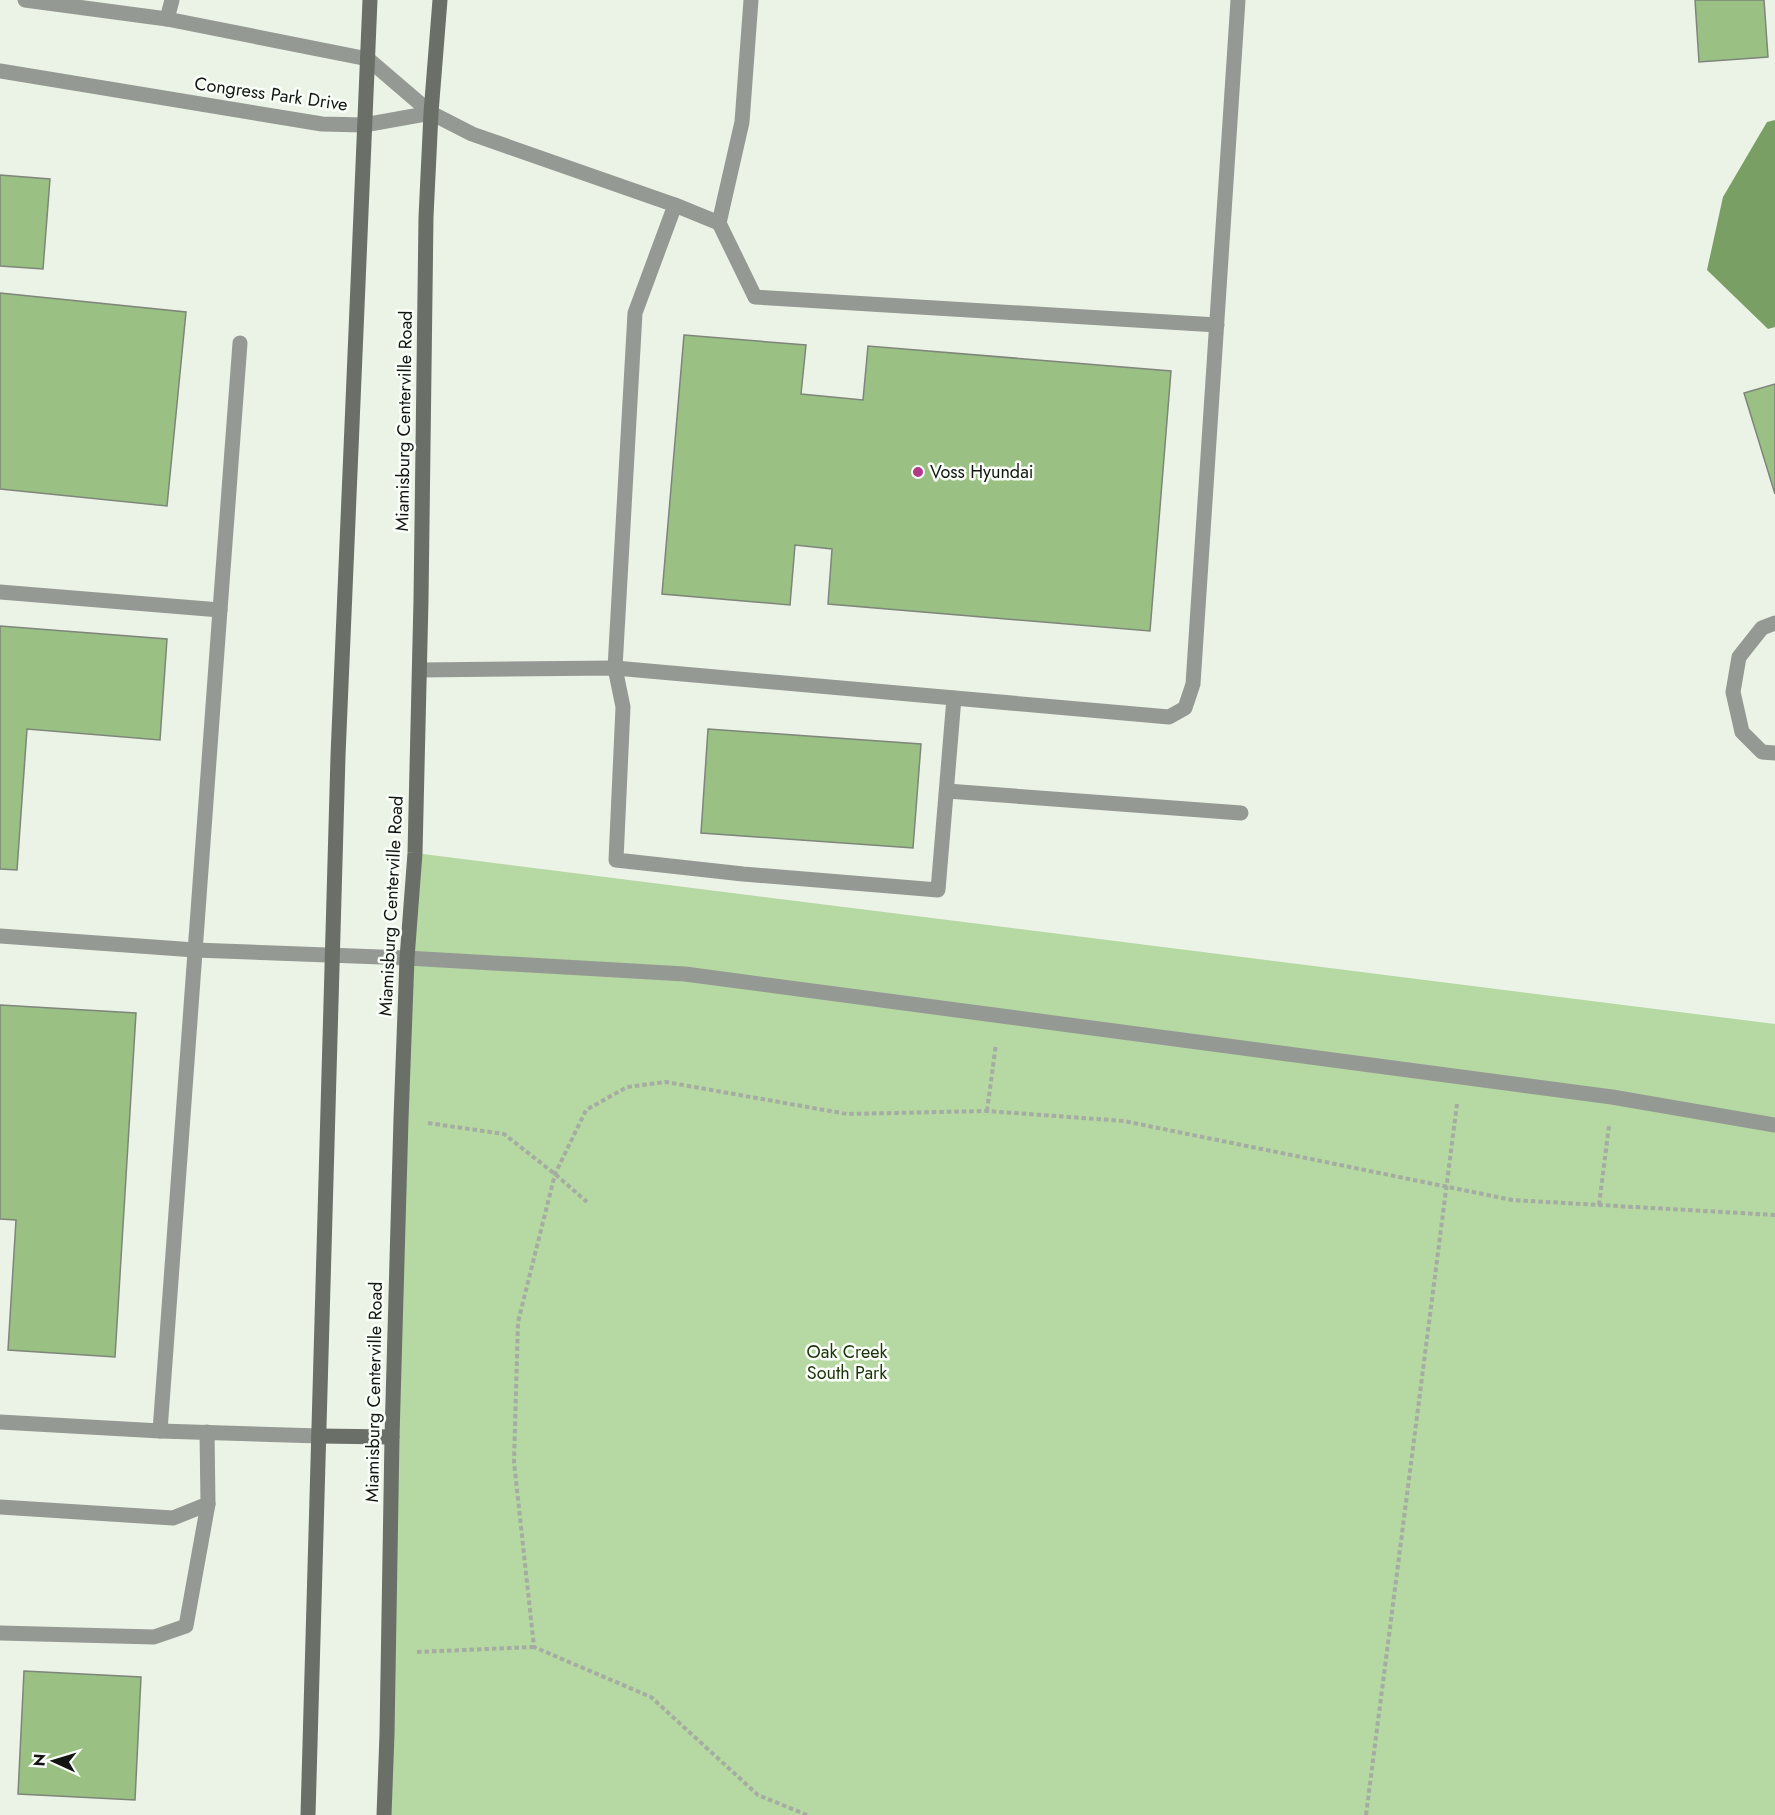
<svg xmlns="http://www.w3.org/2000/svg" width="1775" height="1815" viewBox="0 0 1775 1815" font-family="Jost,sans-serif">
  <style>
    .green { fill: #b6d8a3 }
    .water { fill: #7a9f64 }
    .building { fill: #9ac084; stroke: #7e857a; stroke-width: 1.5 }
    .lines { fill: none; stroke-linecap: round; stroke-linejoin: round }
    .path { stroke: #a5aca2; stroke-width: 4; stroke-dasharray: 4.5 3; stroke-linecap: butt }
    .service { stroke: #959993; stroke-width: 15 }
    .minor { stroke: #959993; stroke-width: 15 }
    .secondary { stroke: #6a6f68; stroke-width: 15 }
    .poi-dot { fill: #b43889; stroke: #fbfff9; stroke-width: 2 }
    .labels { text-anchor: middle; dominant-baseline: central; stroke-width: 5; stroke-linejoin: round; paint-order: stroke }
    .street-label { font-size: 18px; fill: #121511; stroke: #fbfff9 }
    .poi-label { font-size: 18px; fill: #121511; stroke: #fbfff9; text-anchor: start }
    .park-label { font-size: 18px; fill: #193207; stroke: #fbfff9 }
  </style>
  <rect width="100%" height="100%" fill="#ebf3e6"/>
  <path class="green" d="M415,853L1775,1024V1815H384Z"/>
  <path class="water" d="M1775,120V327L1768,329L1707,270L1723,197L1767,122Z"/>
  <g class="building">
    <path d="M1695,0H1764L1768,57L1699,62Z"/>
    <path d="M0,175L50,179L43,269L0,266Z"/>
    <path d="M0,293L186,312L167,506L0,489Z"/>
    <path d="M684,335L806,345L801,394L863,400L868,346L1171,371L1150,631L828,604L832,549L795,545L790,605L662,594Z"/>
    <path d="M1775,384V494L1744,393Z"/>
    <path d="M0,626L167,639L160,740L27,729L17,870L0,869Z"/>
    <path d="M708,729L921,744L913,848L701,833Z"/>
    <path d="M0,1005L136,1013L115,1357L8,1350L16,1220L0,1219Z"/>
    <path d="M24,1671L141,1677L135,1800L18,1794Z"/>
  </g>
  <g class="lines">
    <g class="path">
      <path d="M987,1111L996,1044"/>
      <path d="M428,1123L504,1134L555,1174L587,1202"/>
      <path d="M1599,1205L1609,1126"/>
      <path d="M417,1652L534,1647"/>
      <path d="M807,1815L758,1795L651,1697L534,1647L514,1462L518,1322L555,1174L586,1110L627,1087L666,1082L847,1114L987,1111L1124,1121L1512,1200L1775,1215"/>
      <path d="M1366,1815L1457,1104"/>
    </g>
    <g class="service">
      <path d="M167,19L172,0"/>
      <path d="M431,113L472,134L675,205L719,223L755,297L1217,325"/>
      <path d="M675,205L635,313L615,668L623,707L616,860L743,874L938,890L954,698"/>
      <path d="M719,223L742,122L751,0"/>
      <path d="M0,592L220,610L160,1431L319,1436"/>
      <path d="M220,610L240,343"/>
      <path d="M420,670L615,668L1169,717L1185,708L1193,684L1238,0"/>
      <path d="M947,791L1241,813"/>
      <path d="M0,936L195,950L407,958L685,974L1612,1097L1775,1125"/>
      <path d="M0,1422L160,1431"/>
      <path d="M0,1507L173,1518L208,1504L207,1432"/>
      <path d="M0,1633L154,1637L186,1626L208,1504"/>
    </g>
    <g class="minor">
      <path d="M25,0L167,19L368,59L431,113"/>
      <path d="M0,71L322,124L364,125L431,113"/>
      <path d="M1775,623L1762,628L1739,657L1733,692L1742,732L1762,752L1775,753"/>
    </g>
    <g class="secondary">
      <path d="M319,1436L392,1437"/>
      <path d="M308,1815L338,756L370,0"/>
      <path d="M384,1815L387,1734L392,1437L401,1119L407,958L415,853L421,600L426,217L431,113L440,0"/>
    </g>
  </g>
  <circle class="poi-dot" cx="918" cy="472" r="6"/>
  <g class="labels">
    <g class="street-label">
      <text transform="translate(271 94) rotate(8)">Congress Park Drive</text>
      <text transform="translate(404 421) rotate(-89)">Miamisburg Centerville Road</text>
      <text transform="translate(391 906) rotate(-87)">Miamisburg Centerville Road</text>
      <text transform="translate(374 1392) rotate(-89)">Miamisburg Centerville Road</text>
    </g>
    <g class="poi-label">
      <text x="930" y="472">Voss Hyundai</text>
    </g>
    <g class="park-label">
      <text x="847" y="1352">Oak Creek<tspan x="847" dy="21">South Park</tspan></text>
    </g>
  </g>
  <g transform="translate(54 1761) rotate(274)" stroke="#fbfff9" stroke-width="4.5" paint-order="stroke">
  <path d="M0-4.5L10 22L0 15L-10 22Z" fill="#121511"/>
  <text y="-9" font-size="16" font-weight="bold" text-anchor="middle" fill="#121511">N</text>
  </g>
</svg>
